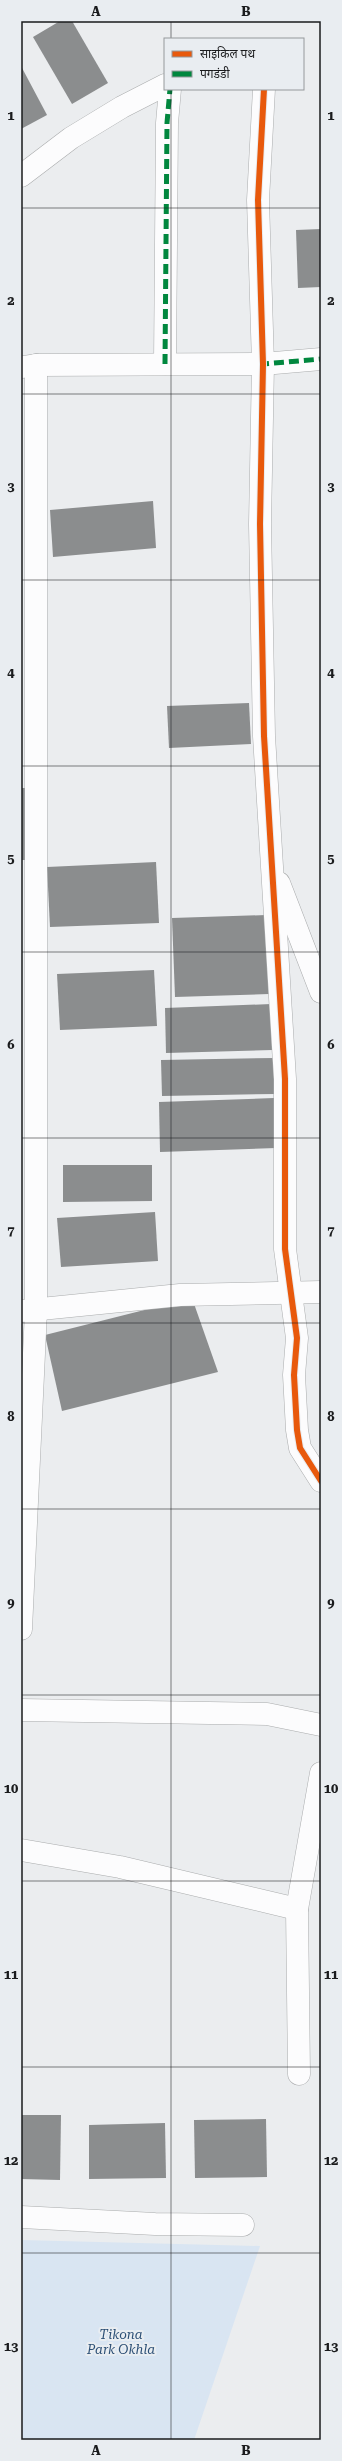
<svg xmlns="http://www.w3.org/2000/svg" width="342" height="2461" viewBox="0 0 342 2461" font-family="'Roboto Serif','Noto Sans Devanagari',serif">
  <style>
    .green { fill: #d9e5f2 }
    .building { fill: #8b8d8e }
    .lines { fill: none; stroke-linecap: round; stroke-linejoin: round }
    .street-casing { stroke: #aaacad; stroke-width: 23 }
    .street { stroke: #fcfcfd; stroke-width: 22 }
    .quiet { stroke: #00873e; stroke-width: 5; stroke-dasharray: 10 5; stroke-linecap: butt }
    .cycleway-casing { stroke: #e9edf1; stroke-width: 8 }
    .cycleway { stroke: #e8590c; stroke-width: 6 }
    .grid { fill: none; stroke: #1a1b1d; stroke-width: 1; stroke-opacity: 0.55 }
    .labels { text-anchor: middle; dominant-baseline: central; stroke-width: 4; stroke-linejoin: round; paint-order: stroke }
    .park-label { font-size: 13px; font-style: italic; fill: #2c4f75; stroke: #e9edf1 }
    .neatline { fill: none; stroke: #1a1b1d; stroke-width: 1.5 }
    .grid-label { font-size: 13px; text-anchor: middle; font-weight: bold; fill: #1a1b1d }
  </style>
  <rect width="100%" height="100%" fill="#ebedef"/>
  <path class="green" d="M21,2240L260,2246L194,2440H21Z"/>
  <g class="building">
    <path d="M60,21H72L108,83L72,104L33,37Z"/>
    <path d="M21,66L47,115L21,129Z"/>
    <path d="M321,229V287L298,288L296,230Z"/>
    <path d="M153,501L156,548L53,557L50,510Z"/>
    <path d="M249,703L251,744L169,748L167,706Z"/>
    <rect x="21" y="788" width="12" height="72"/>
    <path d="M156,862L159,923L50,927L47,867Z"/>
    <path d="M266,915L269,994L175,997L172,918Z"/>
    <path d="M154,970L157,1026L60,1030L57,974Z"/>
    <path d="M271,1004L272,1050L166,1053L165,1008Z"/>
    <path d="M275,1058V1094L162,1096L161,1060Z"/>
    <path d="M274,1098L276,1148L160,1152L159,1102Z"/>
    <path d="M63,1165H152V1201L63,1202Z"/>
    <path d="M155,1212L158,1261L61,1267L57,1218Z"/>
    <path d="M192,1298L218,1372L62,1411L45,1335Z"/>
    <path d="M21,2115H61L60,2180L21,2179Z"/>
    <path d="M266,2119L267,2177L195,2178L194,2120Z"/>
    <path d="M165,2123L166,2178L89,2179V2125Z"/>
  </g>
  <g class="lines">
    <defs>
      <g id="street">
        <path d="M264,89L258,200L263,364L260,524L264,736L285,1079V1249L297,1338L294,1375L297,1430L300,1448L321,1481"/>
        <path d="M21,176L71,138L122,107L165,85"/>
        <path d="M165,364L167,123L170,89"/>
        <path d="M23,367L36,365L263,364L321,359"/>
        <path d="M279,883L321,992"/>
        <path d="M21,1311L180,1295L321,1292"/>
        <path d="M21,1629L36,1311V365"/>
        <path d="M21,1710L267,1714L321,1725"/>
        <path d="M21,1850L120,1867L297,1909"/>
        <path d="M299,2074L297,1909L321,1773"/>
        <path d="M21,2217L155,2224L243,2225"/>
      </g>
    </defs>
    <use href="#street" class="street-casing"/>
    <use href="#street" class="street"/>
    <g class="quiet">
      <path d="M263,360V364L321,359"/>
      <path d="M165,364L167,123L170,89"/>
    </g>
    <defs>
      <path id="cycleway" d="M264,89L258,200L263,364L260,524L264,736L285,1079V1249L297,1338L294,1375L297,1430L300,1448L321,1481"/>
    </defs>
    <use href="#cycleway" class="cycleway-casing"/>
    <use href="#cycleway" class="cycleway"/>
  </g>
  <path class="grid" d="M171,21V39M171,89V2440M21,208H321M21,394H321M21,580H321M21,766H321M21,952H321M21,1138H321M21,1323H321M21,1509H321M21,1695H321M21,1881H321M21,2067H321M21,2253H321"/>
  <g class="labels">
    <g class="park-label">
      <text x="121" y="2334">Tikona<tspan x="121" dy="15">Park Okhla</tspan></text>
    </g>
  </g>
  <rect width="342" height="2461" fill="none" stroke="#e9edf1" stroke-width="44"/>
  <rect x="164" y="38" width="140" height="52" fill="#e9edf1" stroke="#96999c"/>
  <rect x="172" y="51" width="20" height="6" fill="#e8590c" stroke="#96999c"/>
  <text x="200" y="58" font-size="12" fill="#1a1b1d">साइकिल पथ</text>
  <rect x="172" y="71" width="20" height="6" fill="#00873e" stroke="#96999c"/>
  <text x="200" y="78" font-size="12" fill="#1a1b1d">पगडंडी</text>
  <rect x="22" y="22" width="298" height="2417" class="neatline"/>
  <g class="grid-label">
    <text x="96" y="16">A</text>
    <text x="246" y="16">B</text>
    <text x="11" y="120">1</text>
    <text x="331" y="120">1</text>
    <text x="11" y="305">2</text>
    <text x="331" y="305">2</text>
    <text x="11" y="491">3</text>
    <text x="331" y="491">3</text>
    <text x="11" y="677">4</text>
    <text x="331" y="677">4</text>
    <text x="11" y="863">5</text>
    <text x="331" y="863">5</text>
    <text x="11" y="1049">6</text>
    <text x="331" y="1049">6</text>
    <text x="11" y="1235">7</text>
    <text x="331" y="1235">7</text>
    <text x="11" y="1421">8</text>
    <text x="331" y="1421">8</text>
    <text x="11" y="1607">9</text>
    <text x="331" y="1607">9</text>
    <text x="11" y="1793">10</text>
    <text x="331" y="1793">10</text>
    <text x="11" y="1979">11</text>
    <text x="331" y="1979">11</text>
    <text x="11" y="2165">12</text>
    <text x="331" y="2165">12</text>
    <text x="11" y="2351">13</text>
    <text x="331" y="2351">13</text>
    <text x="96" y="2455">A</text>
    <text x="246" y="2455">B</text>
  </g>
</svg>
